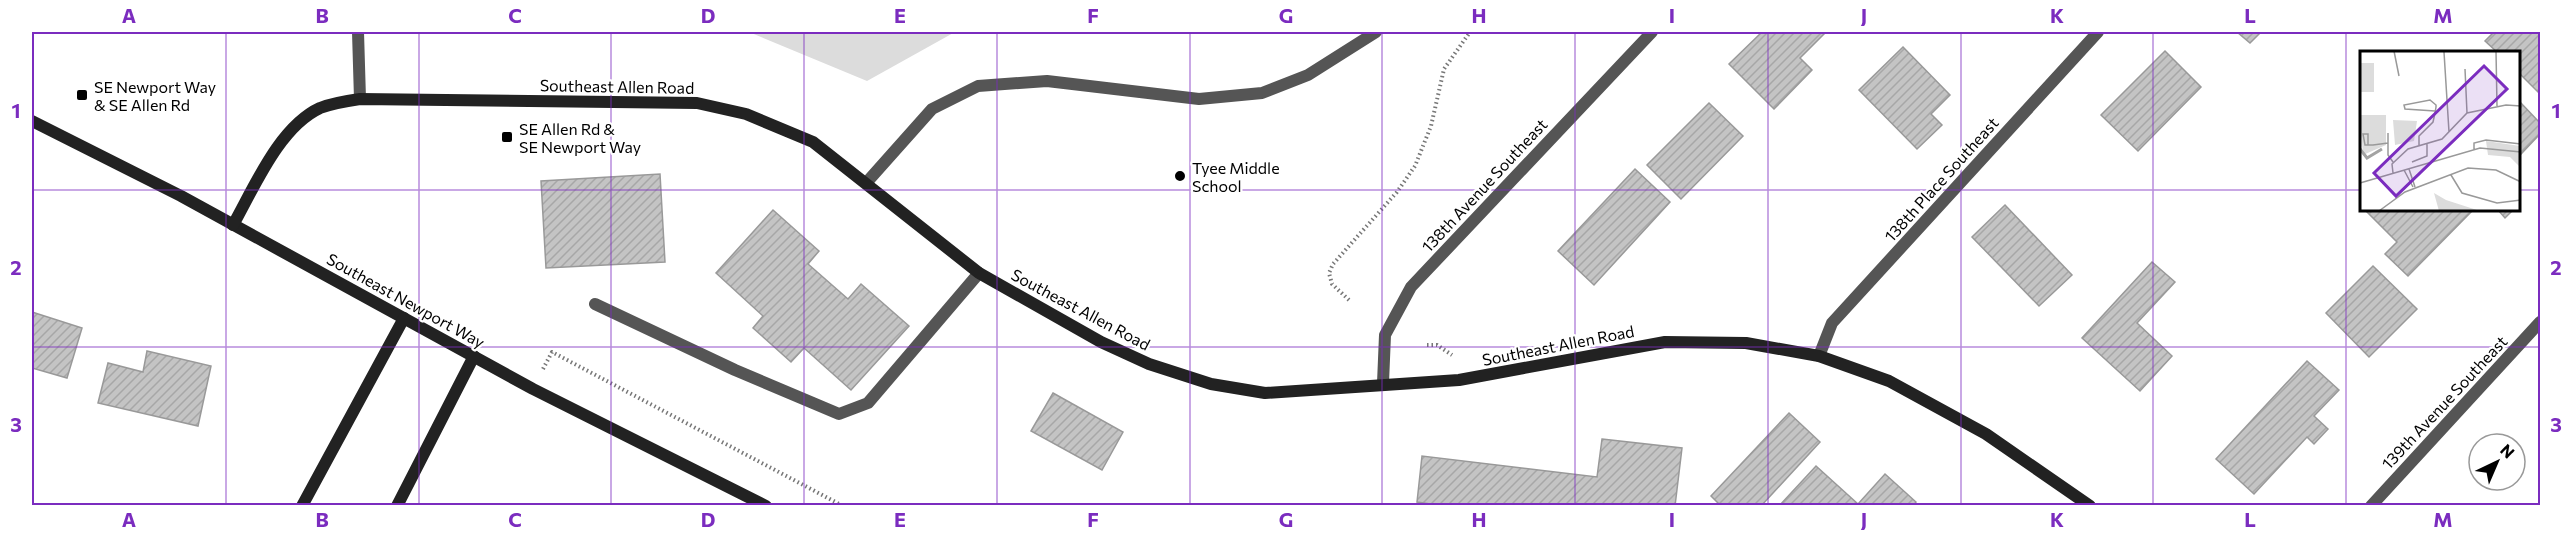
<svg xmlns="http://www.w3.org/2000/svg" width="2572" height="537" viewBox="0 0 2572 537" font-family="Commissioner,sans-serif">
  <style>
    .park { fill: #dcdcdc }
    .building { fill: url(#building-hatch); stroke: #999; stroke-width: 1.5 }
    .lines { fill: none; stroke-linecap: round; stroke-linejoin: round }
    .path { stroke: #777; stroke-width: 4; stroke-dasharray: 1.5 3; stroke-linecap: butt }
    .lane { stroke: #555; stroke-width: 12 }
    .street { stroke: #555; stroke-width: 12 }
    .secondary { stroke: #222; stroke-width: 12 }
    .grid { fill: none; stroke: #7b2cbf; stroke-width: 1.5; stroke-opacity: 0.55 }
    .poi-dot { fill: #000; stroke: #fff; stroke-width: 2 }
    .labels { text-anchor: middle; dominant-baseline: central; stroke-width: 4.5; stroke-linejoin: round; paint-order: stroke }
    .poi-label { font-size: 16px; fill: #000; stroke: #fff; text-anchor: start }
    .street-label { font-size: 16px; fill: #000; stroke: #fff }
    .inset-river { fill: none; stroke: #a3a3a3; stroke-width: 3 }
    .inset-road { fill: none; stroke: #999; stroke-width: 1.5 }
    .view { fill: #7b2cbf; fill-opacity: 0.15; stroke: #7b2cbf; stroke-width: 3 }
    .inset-edge { fill: none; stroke: #000; stroke-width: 3 }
    .neatline { fill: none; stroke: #7b2cbf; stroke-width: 2 }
    .grid-label { font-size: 20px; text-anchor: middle; font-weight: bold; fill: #7b2cbf }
  </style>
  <defs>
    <pattern id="building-hatch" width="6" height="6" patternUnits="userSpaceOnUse" patternTransform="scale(1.5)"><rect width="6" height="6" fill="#c4c4c4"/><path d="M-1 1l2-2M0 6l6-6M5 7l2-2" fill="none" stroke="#a7a7a7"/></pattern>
  </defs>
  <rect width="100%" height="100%" fill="#fff"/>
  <path class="park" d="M749,32H955L867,81Z"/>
  <g class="building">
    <path d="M1762,32H1826L1800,58L1812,70L1774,109L1729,64Z"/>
    <path d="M2237,32H2261L2250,43Z"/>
    <path d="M2494,32H2540V94L2520,74V52H2497L2485,41Z"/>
    <path d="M1903,47L1950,95L1931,114L1942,125L1917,149L1859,90Z"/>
    <path d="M2165,51L2201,87L2138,151L2101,115Z"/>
    <path d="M2520,102L2540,123V134L2520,155Z"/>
    <path d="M1709,103L1743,136L1681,199L1647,165Z"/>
    <path d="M1635,169L1670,202L1594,285L1558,251Z"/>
    <path d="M660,174L665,262L546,268L541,181Z"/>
    <path d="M2005,205L2072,275L2039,306L1972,237Z"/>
    <path d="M773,210L819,251L808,264L848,299L861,284L909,326L851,390L804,348L791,362L753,328L763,316L716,273Z"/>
    <path d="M2365,210H2473L2408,276L2385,254L2397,242Z"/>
    <path d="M2498,210H2513L2505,218Z"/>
    <path d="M2152,262L2175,282L2137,323L2172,356L2140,391L2082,338Z"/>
    <path d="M2373,266L2417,309L2369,357L2326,313Z"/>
    <path d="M32,312L82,328L67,378L32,368Z"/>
    <path d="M147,351L211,366L198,426L98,403L108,363L143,372Z"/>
    <path d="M2307,361L2339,390L2314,416L2328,429L2314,444L2307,437L2254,494L2216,459Z"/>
    <path d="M1053,393L1123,432L1102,470L1031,431Z"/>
    <path d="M1789,413L1820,442L1761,506H1721L1711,496Z"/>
    <path d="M1602,439L1682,448L1675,506H1444L1417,502L1422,456L1597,477Z"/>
    <path d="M1816,466L1858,504L1885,474L1916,502L1913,506H1779Z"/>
  </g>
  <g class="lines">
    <g class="path">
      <path d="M1349,300L1332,284L1329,273L1333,264L1397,192L1415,166L1431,126L1444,69L1470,32"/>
      <path d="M1427,345H1437L1452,355"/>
      <path d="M543,369L552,352L843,506"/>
    </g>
    <g class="lane">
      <path d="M867,182L932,109L978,86L1047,81L1199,99L1262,93L1308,75L1376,32"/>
      <path d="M595,304L735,370L839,414L868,403L979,273"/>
      <path d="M1819,356L1832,323L2098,32"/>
    </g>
    <g class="street">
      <path d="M358,32L360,99"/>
      <path d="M1383,383L1385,335L1411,287L1652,32"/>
      <path d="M2371,506L2540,322"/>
    </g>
    <g class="secondary">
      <path d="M32,121L181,196L533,389L766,506"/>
      <path d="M233,225C254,188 279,127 320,108C333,103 346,101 360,99L697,103L746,114L813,142L979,273L1101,342L1149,364L1211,384L1265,393L1459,380L1665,342L1746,343L1819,356L1889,381L1986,434L2090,506"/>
      <path d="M302,506L404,318"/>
      <path d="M397,506L474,356"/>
    </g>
  </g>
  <path class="grid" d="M226,32V506M419,32V506M611,32V506M804,32V506M997,32V506M1190,32V506M1382,32V506M1575,32V506M1768,32V506M1961,32V506M2153,32V506M2346,32V506M32,190H2362M2520,190H2540M32,347H2540"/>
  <g class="poi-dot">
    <rect x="76" y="89" width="12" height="12" rx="3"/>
    <rect x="501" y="131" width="12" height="12" rx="3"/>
    <circle cx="1180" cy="176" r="6"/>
  </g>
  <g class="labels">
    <g class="poi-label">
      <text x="94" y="86">SE Newport Way<tspan x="94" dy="18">&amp; SE Allen Rd</tspan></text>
      <text x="519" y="128">SE Allen Rd &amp;<tspan x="519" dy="18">SE Newport Way</tspan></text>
      <text x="1192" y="167">Tyee Middle<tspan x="1192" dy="18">School</tspan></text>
    </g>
    <g class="street-label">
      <text transform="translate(617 86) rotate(1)">Southeast Allen Road</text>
      <text transform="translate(1941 179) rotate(-48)">138th Place Southeast</text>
      <text transform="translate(1484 185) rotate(-47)">138th Avenue Southeast</text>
      <text transform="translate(406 300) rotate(29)">Southeast Newport Way</text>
      <text transform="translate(1081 309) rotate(28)">Southeast Allen Road</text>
      <text transform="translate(1558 345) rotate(-11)">Southeast Allen Road</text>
      <text transform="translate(2444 402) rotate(-47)">139th Avenue Southeast</text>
    </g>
  </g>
  <g transform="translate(2360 51)">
    <rect width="160" height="160" fill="#fff"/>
    <path d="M126,90L160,95V116L150,106L128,104ZM74,142L86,149L120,160H79Z" fill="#dcdcdc"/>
    <path d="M0,12H14V41H0ZM0,64H26V94L3,104ZM57,70L54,90L35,94L33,69Z" fill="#dcdcdc"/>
    <path class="inset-river" d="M0,98L7,107L22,98"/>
    <path class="inset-road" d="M34,0L39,25M136,0L137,55M84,1L89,81M105,18L107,62M28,82V104L33,111M8,94V83H3L5,94H13L28,92M59,94V85L73,71L75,62L76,56V54L70,49L44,54L45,58L75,60M114,99V92L126,89L161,93M52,111L67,105V93M49,118L55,136M44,119L53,136M33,122L32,113L48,98L82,88L107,62L146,54L161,55M91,124L102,142L137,152L161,149M0,132L120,97L161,101M19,160L45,141L108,117L136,119L161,131"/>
    <path class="view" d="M124,15L147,38L36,145L14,122Z"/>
    <rect width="160" height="160" class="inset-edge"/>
  </g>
  <rect width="2572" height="537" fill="none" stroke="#ffffff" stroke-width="66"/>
  <g transform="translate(2497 462) rotate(44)"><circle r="28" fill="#ffffff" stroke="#999999" stroke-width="1.5"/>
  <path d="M0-4.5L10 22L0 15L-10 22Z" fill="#000000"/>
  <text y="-9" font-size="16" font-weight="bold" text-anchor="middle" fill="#000000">N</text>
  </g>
  <rect x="33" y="33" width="2506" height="471" class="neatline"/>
  <g class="grid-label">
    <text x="129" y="23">A</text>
    <text x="322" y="23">B</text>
    <text x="515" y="23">C</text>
    <text x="708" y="23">D</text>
    <text x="900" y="23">E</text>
    <text x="1093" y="23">F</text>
    <text x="1286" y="23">G</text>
    <text x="1479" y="23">H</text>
    <text x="1672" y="23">I</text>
    <text x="1864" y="23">J</text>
    <text x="2057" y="23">K</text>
    <text x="2250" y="23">L</text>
    <text x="2443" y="23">M</text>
    <text x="16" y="118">1</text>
    <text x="2556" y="118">1</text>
    <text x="16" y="275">2</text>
    <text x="2556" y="275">2</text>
    <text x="16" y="432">3</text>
    <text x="2556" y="432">3</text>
    <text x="129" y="527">A</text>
    <text x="322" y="527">B</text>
    <text x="515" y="527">C</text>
    <text x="708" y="527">D</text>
    <text x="900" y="527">E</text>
    <text x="1093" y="527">F</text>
    <text x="1286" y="527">G</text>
    <text x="1479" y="527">H</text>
    <text x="1672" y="527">I</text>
    <text x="1864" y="527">J</text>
    <text x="2057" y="527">K</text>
    <text x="2250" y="527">L</text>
    <text x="2443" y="527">M</text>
  </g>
</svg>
